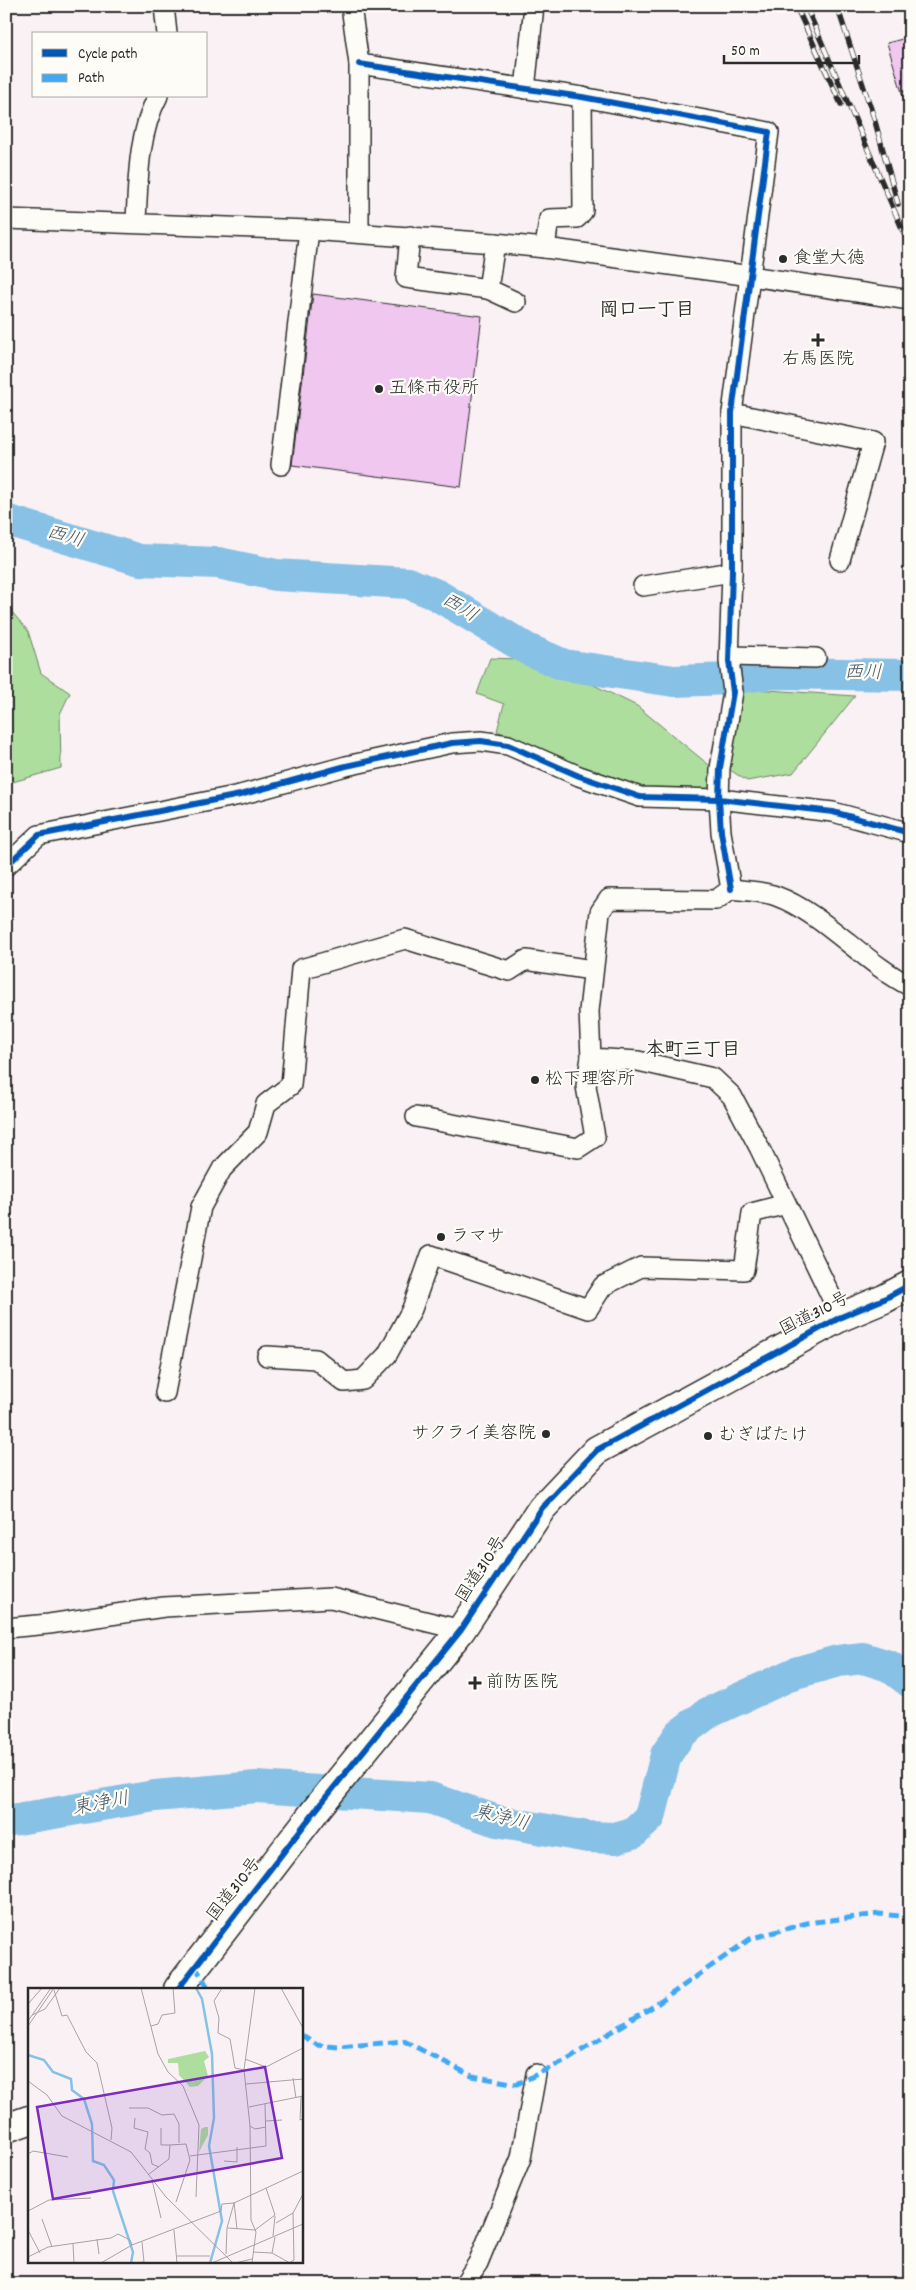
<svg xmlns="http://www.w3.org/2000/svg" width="916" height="2290" viewBox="0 0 916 2290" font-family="Dekko,'Klee One',sans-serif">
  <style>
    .green { fill: #adde9e; stroke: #6c8464 }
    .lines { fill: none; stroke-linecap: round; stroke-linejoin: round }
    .river { stroke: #87c1e6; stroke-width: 32 }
    .building { fill: #efc7ef; stroke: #2b2b2b }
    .minor-casing { stroke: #2b2b2b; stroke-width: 22 }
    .highway-casing { stroke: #2b2b2b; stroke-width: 31 }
    .minor { stroke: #fdfcf7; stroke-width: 19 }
    .highway { stroke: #fdfcf7; stroke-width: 28 }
    .rail-casing { stroke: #2b2b2b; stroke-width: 5.5 }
    .rail { stroke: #fdfcf7; stroke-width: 4; stroke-dasharray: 11; stroke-linecap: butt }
    .quiet { stroke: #3fa9f5; stroke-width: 5; stroke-dasharray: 10 5; stroke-linecap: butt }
    .cycleway-casing { stroke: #fdfcf7; stroke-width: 9 }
    .cycleway { stroke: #0057b8; stroke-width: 6 }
    .poi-dot { fill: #2b2b2b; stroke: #fdfcf7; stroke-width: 2 }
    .labels { text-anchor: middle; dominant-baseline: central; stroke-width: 4.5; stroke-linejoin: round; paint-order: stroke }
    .poi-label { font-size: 18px; fill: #2b2b2b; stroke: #fdfcf7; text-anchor: start }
    .street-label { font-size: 18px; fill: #2b2b2b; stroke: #fdfcf7 }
    .neighbourhood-label { font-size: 19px; font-weight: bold; fill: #2b2b2b; stroke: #fdfcf7 }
    .water-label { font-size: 19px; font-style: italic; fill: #475863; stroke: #fdfcf7 }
    .inset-river { fill: none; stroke: #87c1e6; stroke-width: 2.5 }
    .inset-road { fill: none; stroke: #a7a2a4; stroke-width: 1 }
    .view { fill: #7b2cbf; fill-opacity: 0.15; stroke: #7b2cbf; stroke-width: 2.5 }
    .inset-edge { fill: none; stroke: #2b2b2b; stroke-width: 2.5 }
  </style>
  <rect width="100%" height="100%" fill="#faf1f5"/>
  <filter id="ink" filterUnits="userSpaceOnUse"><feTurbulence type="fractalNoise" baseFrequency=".02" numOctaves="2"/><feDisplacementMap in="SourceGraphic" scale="10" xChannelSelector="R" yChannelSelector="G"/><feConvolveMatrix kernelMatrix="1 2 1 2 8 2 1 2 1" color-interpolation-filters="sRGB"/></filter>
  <g filter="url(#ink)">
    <g class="green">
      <path d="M6,605L28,631L41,673L70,693L60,714L61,768L6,784Z"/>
      <path d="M490,658L516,659L567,672L637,706L715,770L710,792L641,788L593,772L497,731L504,704L477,694Z"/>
      <path d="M739,688L855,696L793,773L747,781L727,768L739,719Z"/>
    </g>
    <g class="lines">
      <g class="river">
        <path d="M6,520L140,560L218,563L276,575L408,583L437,595L527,649L564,665L674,681L731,679L771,673L910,675"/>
        <path d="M6,1821L155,1796L256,1787L430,1798L497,1821L588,1837L615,1838L633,1833L650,1817L666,1755L680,1734L708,1713L795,1673L838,1661L863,1658L889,1666L910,1682"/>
      </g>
    </g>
    <g class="building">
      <path d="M910,37V106H906L887,43Z"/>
      <path d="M313,294L482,316L461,487L292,465Z"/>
    </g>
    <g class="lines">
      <defs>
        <g id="minor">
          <path d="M164,6L167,34"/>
          <path d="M351,6L359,64V233"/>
          <path d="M359,64L582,97L769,132L732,413V572L729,661L733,692L720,768L719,799L721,832L731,889"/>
          <path d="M525,89L534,6"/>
          <path d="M6,219L309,230L495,243L545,248L751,276L910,300"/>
          <path d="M136,222C138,181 138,133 158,96"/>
          <path d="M410,236L406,278L488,289L495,243"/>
          <path d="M545,248L549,219L577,218L583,211L582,97"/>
          <path d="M488,289L516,302"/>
          <path d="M732,413L873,442L840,560"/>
          <path d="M281,465L309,230"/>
          <path d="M643,586L732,572"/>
          <path d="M730,656L816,658"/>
          <path d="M6,866L39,835L240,795L346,766L452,743L481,741L508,745L579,776L640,797L719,799L833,812L910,833"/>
          <path d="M416,1117L578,1148L595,1137L586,1086L591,1058"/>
          <path d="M841,1317L759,1147L732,1096L713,1078L638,1061L591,1058L589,1011L600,912L609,899L716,900L731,889C745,891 763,891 776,896C823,913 864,963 910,986"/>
          <path d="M267,1356L316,1359L344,1382L363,1380L387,1355L412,1309L431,1255L588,1309L603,1286L641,1267L744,1270L752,1213L786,1204"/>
          <path d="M165,1393L201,1207L222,1169L258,1132L266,1104L291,1085L301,969L405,939L509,971L526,960L592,970"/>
          <path d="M6,1628L49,1624L164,1607L331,1598L461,1630"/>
          <path d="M464,2284L478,2263L521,2158L536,2074"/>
        </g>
        <g id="highway">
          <path d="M178,1989L315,1811L461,1630L542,1508L597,1450L841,1317L884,1299L910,1285"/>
          <path d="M6,2128L29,2120"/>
        </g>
      </defs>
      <use href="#minor" class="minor-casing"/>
      <use href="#highway" class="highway-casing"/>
      <use href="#minor" class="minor"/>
      <use href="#highway" class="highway"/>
      <defs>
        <g id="rail">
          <path d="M796,6L841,104"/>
          <path d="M806,6L910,247"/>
          <path d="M837,6L874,118L898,204"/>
        </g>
      </defs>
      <use href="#rail" class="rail-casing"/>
      <use href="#rail" class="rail"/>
      <g class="quiet">
        <path d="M195,1966L209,1989"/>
        <path d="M301,2035L317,2045L339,2047L404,2041L472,2076L517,2084L566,2060L657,2004L750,1939L807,1923L880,1914L910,1917"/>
      </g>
      <defs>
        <g id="cycleway">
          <path d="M359,64L582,97L769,132L732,413V572L729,661L733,692L720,768L719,799L721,832L731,889"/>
          <path d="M6,866L39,835L240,795L346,766L452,743L481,741L508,745L579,776L640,797L719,799L833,812L910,833"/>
          <path d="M178,1989L315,1811L461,1630L542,1508L597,1450L841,1317L884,1299L910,1285"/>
        </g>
      </defs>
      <use href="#cycleway" class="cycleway-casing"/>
      <use href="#cycleway" class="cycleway"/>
    </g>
  </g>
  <g class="poi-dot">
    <circle cx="783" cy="259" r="5"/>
    <path d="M815.5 332.5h5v5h5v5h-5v5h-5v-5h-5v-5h5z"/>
    <circle cx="379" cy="389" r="5"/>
    <circle cx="535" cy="1080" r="5"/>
    <circle cx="441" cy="1237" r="5"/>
    <circle cx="546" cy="1434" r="5"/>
    <circle cx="708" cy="1436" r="5"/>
    <path d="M472.5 1675.5h5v5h5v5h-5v5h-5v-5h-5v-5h5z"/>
  </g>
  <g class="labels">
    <g class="poi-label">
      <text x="793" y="259">食堂大徳</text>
      <text x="818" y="360" text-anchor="middle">右馬医院</text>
      <text x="389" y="389">五條市役所</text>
      <text x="545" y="1080">松下理容所</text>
      <text x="451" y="1237">ラマサ</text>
      <text x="536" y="1434" text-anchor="end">サクライ美容院</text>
      <text x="718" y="1436">むぎばたけ</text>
      <text x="486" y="1683">前防医院</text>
    </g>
    <g class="street-label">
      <text transform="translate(815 1315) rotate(-27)">国道310号</text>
      <text transform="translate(482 1570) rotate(-57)">国道310号</text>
      <text transform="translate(235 1890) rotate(-52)">国道310号</text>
    </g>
    <g class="neighbourhood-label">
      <text x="647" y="311">岡口一丁目</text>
      <text x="693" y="1051">本町三丁目</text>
    </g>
    <g class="water-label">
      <text transform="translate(65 538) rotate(16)">西川</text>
      <text transform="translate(459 609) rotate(31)">西川</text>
      <text transform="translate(863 674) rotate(1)">西川</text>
      <text transform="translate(101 1805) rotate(-10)">東浄川</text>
      <text transform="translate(501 1819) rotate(14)">東浄川</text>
    </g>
  </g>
  <g transform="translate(28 1988)">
    <rect width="275" height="275" fill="#faf1f5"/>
    <path d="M177,63L181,69L176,73L180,88L170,98L162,99L151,87L150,75H140V71ZM177,139H180V147L171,164L173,141Z" fill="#adde9e"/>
    <path class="inset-river" d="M168,0L174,11L184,66L186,130L181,158L194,233L182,275M0,67L16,72L25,84L43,91L44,102L56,111L64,136L65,173L76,177L86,192L85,203L105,264L103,275"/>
    <path class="inset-road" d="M113,0L130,66L140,84L155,98L171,137L168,209M194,0L186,13L191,30L190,45L202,51L207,80L216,82M253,0L275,40M26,2L34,28L39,27L58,64L69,75L84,140L83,152M0,16L14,0M4,27L17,21L32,0M0,33L23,0M0,38L26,0M123,38L130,36L134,27L147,25L145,0M217,71L238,79L275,60M265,90L268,110M0,93L19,107L34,128L103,164L138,209L205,275M218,96L275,91M273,109L272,132L275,131M221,119L275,108M101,120H120L134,127L146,126L151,136V155M107,130L106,140L120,144L117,161L122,165L124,176L131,179M238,133L254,132M222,138L227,141L238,139M133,140V157H142M0,166L5,163L40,169M162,168L238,158L237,116M196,173L209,174V159M121,186L141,171L142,157L158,156L162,172L148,214M124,192L133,230M206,214L209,241M0,223L21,212L63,210M14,231L24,259M248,235L265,225M200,240L227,242L247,227L238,200M0,242L12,265M146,242L149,275M245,248L247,228M69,251L71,266M45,256L46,275M225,264L244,265L262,275M244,265L247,249M198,266L199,240L206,215L275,183M149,268H182M0,269L20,259L83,250L90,246L102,252L104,257M73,275L104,257L193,223L194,216L206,215M106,275L116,274L114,254M184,275L275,236M207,275L224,271M224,275L228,244L223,232L222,138L216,82L227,0M261,275L266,272L265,225L275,206"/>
    <path class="view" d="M237,79L254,170L25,211L9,119Z"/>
    <rect width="275" height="275" class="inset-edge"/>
  </g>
  <rect width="916" height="2290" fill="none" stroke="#fdfcf7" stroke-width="25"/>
  <rect x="12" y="12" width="891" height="2265" fill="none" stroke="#2b2b2b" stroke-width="2" filter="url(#ink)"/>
  <rect x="32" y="32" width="175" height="65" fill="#fdfcf7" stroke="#a9a8a5"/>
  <rect x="42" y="49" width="25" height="8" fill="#0057b8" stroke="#a9a8a5"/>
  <text x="78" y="58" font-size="15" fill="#2b2b2b">Cycle path</text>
  <rect x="42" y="74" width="25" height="8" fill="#3fa9f5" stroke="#a9a8a5"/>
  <text x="78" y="82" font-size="15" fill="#2b2b2b">Path</text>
  <path d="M724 55v8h135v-8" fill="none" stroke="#2b2b2b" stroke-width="2.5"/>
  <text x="731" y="55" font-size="15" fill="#2b2b2b" stroke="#fdfcf7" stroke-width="4" paint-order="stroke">50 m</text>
</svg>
